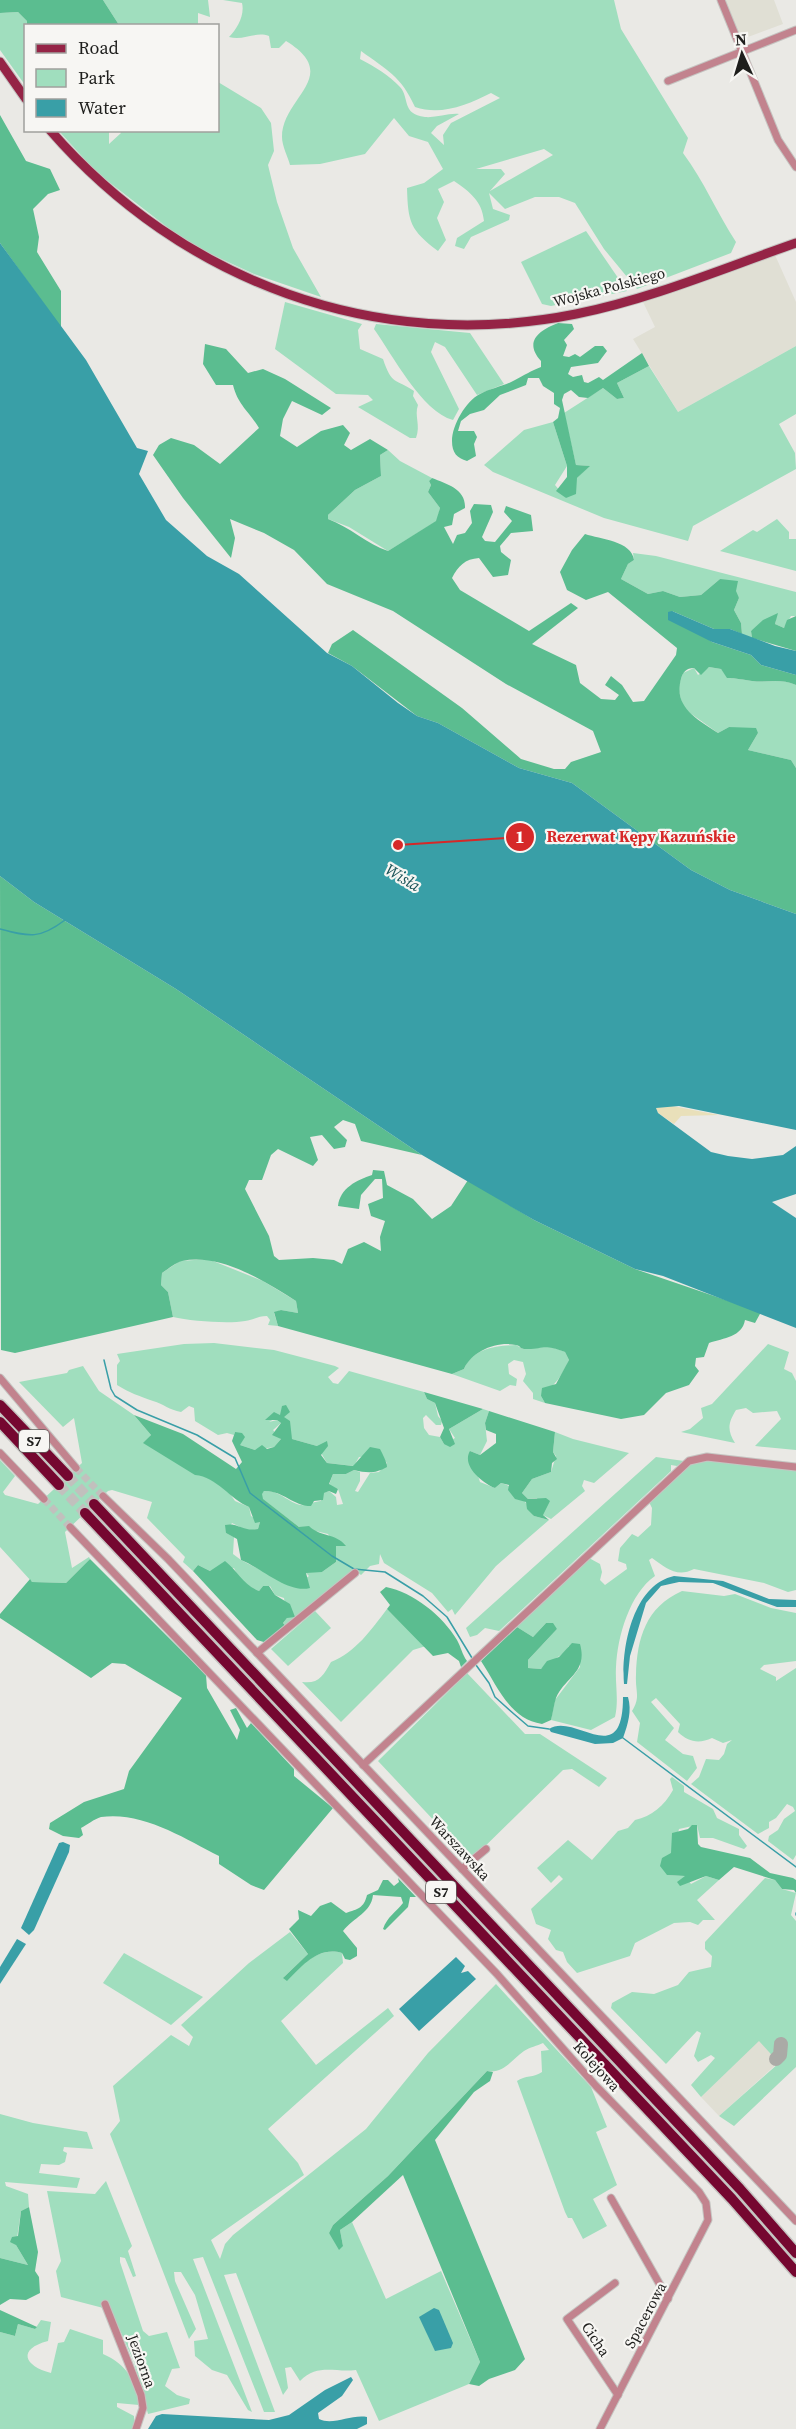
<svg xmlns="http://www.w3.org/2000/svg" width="796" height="2429" viewBox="0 0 796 2429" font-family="'Source Serif 4',serif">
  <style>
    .built { fill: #e0dfd4 }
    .green { fill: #a0debe; fill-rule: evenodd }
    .forest { fill: #5bbd90 }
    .sand { fill: #e9e0ba }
    .water { fill: #399fa7 }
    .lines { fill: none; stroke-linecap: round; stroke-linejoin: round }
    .stream { stroke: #399fa7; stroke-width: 1.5 }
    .taxiway { stroke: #aaaaa6; stroke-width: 14 }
    .minor-tunnel { stroke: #c1c0bd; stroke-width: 7; stroke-dasharray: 7 3.5; stroke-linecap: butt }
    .highway-tunnel { stroke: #c1c0bd; stroke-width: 10; stroke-dasharray: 10 5; stroke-linecap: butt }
    .minor-casing { stroke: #c5c4c1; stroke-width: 9 }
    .major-casing { stroke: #c5c4c1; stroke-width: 11 }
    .highway-casing { stroke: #c5c4c1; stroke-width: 13 }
    .minor { stroke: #c2838e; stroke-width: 7 }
    .major { stroke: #952446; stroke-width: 9 }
    .highway { stroke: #750730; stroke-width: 10 }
    .labels { text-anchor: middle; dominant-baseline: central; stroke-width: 4.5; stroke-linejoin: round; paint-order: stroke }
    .shield { fill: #f7f6f3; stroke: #5f5f5c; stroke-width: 1.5 }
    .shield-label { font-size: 14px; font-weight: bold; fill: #1e1e1c }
    .street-label { font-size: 15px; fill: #1e1e1c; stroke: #f7f6f3 }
    .water-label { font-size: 16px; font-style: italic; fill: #195257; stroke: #f7f6f3 }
    .leader { fill: none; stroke: #d62828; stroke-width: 2 }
    .callout-dot { fill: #d62828; stroke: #f7f6f3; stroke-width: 2 }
    .mark-label { font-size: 18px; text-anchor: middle; font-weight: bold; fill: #fff }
    .callout-label { font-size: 16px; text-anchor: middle; font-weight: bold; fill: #d62828; stroke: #f7f6f3; stroke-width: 4.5; stroke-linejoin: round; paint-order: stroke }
  </style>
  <rect width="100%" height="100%" fill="#eae9e5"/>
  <g class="built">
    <path d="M725,0H774L783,24L740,40Z"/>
    <path d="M775,255L796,302V346L678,412L633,339L655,327L643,302Z"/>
    <path d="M759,2040L779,2062L719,2116L701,2097Z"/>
  </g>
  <g class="green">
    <path d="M103,0H208L210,17L198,13V25H119Z"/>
    <path d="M223,0H614L621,29L688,138L683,153C704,181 717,213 736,242L731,253L637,289L604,249L575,203L559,197H535L505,209L489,193L493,209L510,215L509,220L471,237L464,249L455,246L457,238L484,221C482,201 470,192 454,181L438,189L444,202L437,218L446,240L438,251C410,230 408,222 407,188L424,183L443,169L428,142L409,136L394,118L365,154L320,164L290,165C288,157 282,146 282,137C282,97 343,76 286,41L279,48H271L269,36C255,31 244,41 229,37C237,29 245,15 242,3ZM361,51C387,70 401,76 415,107C441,116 467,105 491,93L500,98L451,123L443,135L444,145L431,133L437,126L459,114C448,113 436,118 425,117C401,114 410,98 400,87C389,75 375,67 360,59ZM544,149L553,155L490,191L505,174L501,169H476Z"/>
    <path d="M18,12L27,21L25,85L0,50V13Z"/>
    <path d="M218,82L261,108L271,123L274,151L268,165L277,202L293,248L321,297L254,274L189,244L96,172L59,131H109V144L121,133L120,131L218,130Z"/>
    <path d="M586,231L627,291L551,306L542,304L521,262Z"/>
    <path d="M285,302L362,324L358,330L360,349L383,359C392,386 395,378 414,391L413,396L418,405C414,416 421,425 416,438H410L358,407L373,400L368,395L336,394L275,349Z"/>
    <path d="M376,324L470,333L504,384L477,395L445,347L435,342L431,352L459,409L453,420C422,412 392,354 374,329Z"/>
    <path d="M796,346V414L779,424L795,453L796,469L693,526L688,541L604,518L493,472L484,465L524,430L553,422L567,466L555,485L566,498L577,478L589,466L576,465L564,413L603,388L617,399L624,398L617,383L649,366L678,412Z"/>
    <path d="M388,450L400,461L432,478L429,481L431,485L428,492L440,508L437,521L388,551L349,527L328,519V515L355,490L381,476L380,455Z"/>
    <path d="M777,519L789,532V539H796V571L720,551L753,530L757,532Z"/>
    <path d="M633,553L656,556L796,592V616H791L784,628L775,624L776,620L751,631L752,638L742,634L741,623L734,610L739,598L720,579L701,595L680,597L663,591L648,594L621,579L628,564L634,560Z"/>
    <path d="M709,667L721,669L728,678C737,678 743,680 752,681C768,683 781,678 796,685V768L791,760L748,750L758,733L729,727L718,733L683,708L678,688L683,673L694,668L698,675Z"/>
    <path d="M208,1259L263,1281L296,1301L298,1313L281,1310L274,1313L278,1326L268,1325L270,1320L267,1316C258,1316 253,1320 245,1321C228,1324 190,1321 173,1317L168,1292L161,1285L162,1273L180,1261Z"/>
    <path d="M214,1343L274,1350L335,1366L339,1368L328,1377L333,1383L338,1384L349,1371L424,1392L427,1399L435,1403L438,1416L442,1421L441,1425H436L426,1415L423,1418L424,1428L429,1435L440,1437L444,1444L455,1438L449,1429L483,1409L489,1411L485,1423L487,1441L480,1455L470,1451L480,1482L495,1488L501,1483C517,1487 526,1502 534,1516L549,1520L496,1566L455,1615L452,1609L448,1612L432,1593L384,1563L380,1554L379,1564L370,1566L361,1575L356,1571L287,1628L283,1623L287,1618L284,1598L275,1595L270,1586H263L259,1591C247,1589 239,1579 234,1568L210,1571L198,1565L193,1571L183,1562L185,1557L147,1518L152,1502L112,1490L108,1491L65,1532L72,1568L89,1557L90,1559L66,1583L32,1582L0,1547V1460L15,1476L3,1492L5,1495L38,1504L82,1463L74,1418L63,1427L19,1382L67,1373L69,1370L83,1366L99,1391L134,1415L151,1435L144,1443L226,1488L235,1501L249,1507L251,1516L260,1522L258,1529L248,1531L232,1523L226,1533L234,1537L233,1554L241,1560L294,1587L309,1576L306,1573L308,1571L322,1572L336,1562V1546L328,1534L299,1527L262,1499L261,1494L264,1491C280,1490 287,1502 301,1505C307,1506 315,1501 321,1501L323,1493L329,1491L336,1497L337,1505L343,1504L338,1489L329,1485L333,1474H346L354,1470L360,1472V1481L355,1491L358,1492L370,1473L379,1472L387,1463L380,1455L359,1457L354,1466L327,1463L317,1446L292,1439L281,1415L269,1422L277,1420L281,1423L273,1430L281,1439L274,1447L255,1450L240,1445L235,1432L234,1435L227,1433L218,1435L195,1421L194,1408L189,1406L181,1412C169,1410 164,1404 153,1401C139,1396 130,1393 117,1385V1365L120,1361L117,1354L184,1344Z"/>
    <path d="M768,1344L789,1352L784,1369L792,1373L796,1381V1450L755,1446L781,1419L777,1411L753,1413L746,1408L736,1410C728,1423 727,1430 735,1443L681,1432L690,1429L703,1418L701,1408L712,1404Z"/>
    <path d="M516,1345L523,1349L550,1346L565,1352L569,1360C562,1376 555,1385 541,1396L545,1403L533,1399V1393L523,1381L526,1374L523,1362L514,1360L508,1364L509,1374L517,1379L516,1386L510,1385L500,1391L452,1374L464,1369C473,1348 496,1346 516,1345Z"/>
    <path d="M555,1432L573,1439L629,1453L594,1483L584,1480L582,1486L585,1491L551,1519L543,1515L537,1498L528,1499L522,1493L532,1479L551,1472L556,1456L553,1452Z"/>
    <path d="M656,1457L684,1461L677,1466L671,1465V1471L499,1631L485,1628L477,1635L470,1637L466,1628Z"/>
    <path d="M705,1459L796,1470V1590L788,1592L764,1583L694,1569C677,1578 666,1568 652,1558L649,1560L655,1576C630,1593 617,1637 616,1667C615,1684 619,1700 615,1717L591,1730L551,1720L555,1700L580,1667V1659L569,1646C562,1658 550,1659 541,1669L528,1668V1660L557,1629L546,1623L533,1637L517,1627L589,1558L600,1564L602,1572L600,1580L605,1585L627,1569L626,1564L618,1561L620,1548L632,1534L638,1537L651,1525L652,1508L649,1502L687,1465Z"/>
    <path d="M682,1591L724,1596L735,1594L771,1608L796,1613V1661L764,1665L760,1669L776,1677V1681L796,1668V1855L793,1860L768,1841L769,1836L778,1830L784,1819L795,1811L793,1807L787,1804L776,1818L769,1822V1828L758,1834L691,1784L699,1777L706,1759L719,1760L724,1754L727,1744L732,1740L723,1743L712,1738C699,1744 688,1742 678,1732L680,1724L656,1698L651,1702L674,1728L665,1740L683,1754L693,1756L697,1768L687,1781L637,1742L640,1723L632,1711C641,1696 635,1692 636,1675C637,1638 646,1607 682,1591Z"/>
    <path d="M387,1609L426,1646L413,1650L341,1722L302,1682C319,1684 323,1676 331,1662C356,1652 371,1630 387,1609Z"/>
    <path d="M315,1611L331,1628L288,1666L271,1649Z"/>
    <path d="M467,1673L525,1734H540L607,1778L599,1787L572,1769L563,1770L471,1860L378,1761Z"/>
    <path d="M672,1777L684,1786V1792L713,1809L717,1818L739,1829V1835L747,1846L744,1849L713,1838H700L697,1825L679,1829L667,1875L685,1876L691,1884L706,1876L719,1880L697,1900L715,1920H703L698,1925L690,1922L674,1923L635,1943L630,1956L577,1973L567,1962L563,1952L556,1950L548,1939L551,1930L536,1924L531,1909L563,1879L559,1875L551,1883L537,1868L568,1840L592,1860L618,1831L628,1828L635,1820C652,1816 664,1806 673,1790L670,1779Z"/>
    <path d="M765,1878L775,1880L782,1889L796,1893L791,1915L796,1921V2067L734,2126L719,2116L779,2063L759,2041L701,2097L691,2085L715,2058L711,2055L698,2062L694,2056L701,2033L697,2031L666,2064L611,2008L612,2003L632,1992L654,1994L678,1985L689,1972L711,1967L712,1956L705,1949V1942Z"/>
    <path d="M290,1932L308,1954L283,1978C301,1965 320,1946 342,1953L343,1963L281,2021L316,2065L388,2008L394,2016L268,2129L298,2163L304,2175L211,2240L220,2259L225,2244L233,2235L366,2129L428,2053L496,1984L591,2087L607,2127L596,2132L617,2185L593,2199L607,2226L583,2239L572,2218H568L565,2212L517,2081C525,2075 534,2078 542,2072L541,2051L549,2050L543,2043C537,2046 530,2047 524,2051C512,2059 504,2074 487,2071L388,2176L333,2225L329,2233L343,2246L340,2230L352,2222L386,2299L441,2271L480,2362L469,2384L379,2421L356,2370C335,2373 318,2363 300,2381L291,2367L285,2368L288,2388L283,2395L236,2273L224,2275L275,2412H264L203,2257L193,2259L252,2412L248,2410L227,2375L212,2370L195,2356L194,2341L208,2339L195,2295L181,2272H174L175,2281L196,2329L189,2339L110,2134L120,2121L113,2086L171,2035L189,2046L193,2037L181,2025L249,1963Z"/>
    <path d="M124,1953L203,1997L171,2025L103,1983Z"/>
    <path d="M0,2114L33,2123L87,2132L93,2149L64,2147L63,2151L67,2153L65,2162L59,2165L41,2164L39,2173L80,2178L77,2188L5,2182L6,2186L28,2194L29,2207L21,2211L16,2245L28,2265L0,2258Z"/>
    <path d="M106,2181L132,2246L128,2251L136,2276L133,2277L125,2258L120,2257V2262L143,2331L149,2336L167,2332L180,2368L172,2369L165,2386L177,2395L190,2399L189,2404L148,2414L134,2362L111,2310L61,2297L56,2271L61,2261L47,2191L95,2194Z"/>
    <path d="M41,2320L51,2322L48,2341C17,2349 24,2366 51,2373L58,2343L64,2342L70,2329L103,2340V2354C126,2364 136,2380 139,2405L117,2403V2407L134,2416V2429H0V2332L15,2336L18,2324L35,2329Z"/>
  </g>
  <g class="forest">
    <path d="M0,0H103L119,25H27V21L18,12L0,13Z"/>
    <path d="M0,115L26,161L50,169L60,190L48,194L33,209L39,237L37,252L61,291V328L0,243Z"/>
    <path d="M558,323L572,324L574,329L564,340L567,345L563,356L569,357L575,354L580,357L595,346H603L607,351L598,363L571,367L568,374L573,377L582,375L584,382L588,383L599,377L603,380L642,353L649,366L617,383L624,398L617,399L603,388L588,398L579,397L571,390L564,394L562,400L576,465L590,466L577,478L576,494L566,498L556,491L567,477V466L553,422L558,418L560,408L554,404V393L543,386L539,378H528L526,385L500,395L484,410L470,414L461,421L458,431H474L477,437L474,444L476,456L467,461C457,458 452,453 452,441C452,425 466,401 480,394C491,388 505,386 515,380C524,375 531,371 541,367V361C523,341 540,330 558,323Z"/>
    <path d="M205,344L226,349L248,373L263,369L285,379L331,408L322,415L292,401L283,419L280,436L297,447L321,431L343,425L350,433L344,445L351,450L370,439L388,450L380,455L381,476L355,490L328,515V519C350,527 367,544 388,551L436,521L440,508L428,492L431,485L429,481L432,478C447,484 466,489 465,508L454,514L452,525L444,527L453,544L457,535L465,533L472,523L470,511L474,504L491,505L493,512L482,537L485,541L495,542L512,521L504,512L506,506L531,515L533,531L511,533L500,546L501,552L511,560L508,575L493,577L479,558C465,559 458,566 452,578L460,590L529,631L571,603L578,608L532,644L576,665L580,683L601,699L615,700L619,695L605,685L611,676L622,685L633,702L644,701L676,655L677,648L608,592L586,600L567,590L560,572L572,550L585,534C600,539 632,541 634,560L628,564L621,579L648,594L663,591L680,597L701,595L720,579L738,581L736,591L739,598L734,610L741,623L742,634L730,629H714L672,611L712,642L751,655L761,665L796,675V685C780,678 768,683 752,681C743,680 737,678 727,678L721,669L709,667L701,675L694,668C686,668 683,672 681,679C673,707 697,719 718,733L729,727L756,728L758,733L748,750L791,760L796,768V914L730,890L691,870L572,783L519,768L438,723L417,716L352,666L328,653L332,644L353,630L462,708L521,759L554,769H565L571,762L601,752L593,731L506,684L393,611L327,584L294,550L264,533L230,519L235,538L231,558L183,498L153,455L159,445L171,438L194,445L220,464L259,428C248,410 238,405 233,385H216L203,364Z"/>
    <path d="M778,613L775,624L784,628L787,620L796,616V651L752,638L751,631L763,620Z"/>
    <path d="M0,876L34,902L176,989L422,1155L361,1141L355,1124L343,1120L334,1127L347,1140L345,1147L334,1149L322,1135L310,1137L318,1160L313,1166L278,1149L271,1155L262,1180H249L245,1189L269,1236L274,1256L279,1260L313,1258L334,1260L342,1264L348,1249L364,1242L381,1251L380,1237L385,1221L371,1216L368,1204L383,1198L382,1179H375L361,1195L359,1209L338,1206C340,1188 357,1180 372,1175L373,1170L384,1171L387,1185L413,1199L432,1219L451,1206L468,1180L534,1220L635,1269L761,1312L755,1323L745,1320C742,1337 724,1338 709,1343L704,1357L696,1358L695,1366L699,1371L689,1385L666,1393L644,1415L621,1419L545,1403L541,1396L542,1388L556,1384L569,1360L565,1352C541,1343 544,1350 524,1349C518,1348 522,1346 516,1345C497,1341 472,1351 464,1369L452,1374L278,1326L274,1312L281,1310L298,1313L296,1301C264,1281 221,1253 182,1261C175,1263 168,1269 162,1273L161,1285L168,1292L173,1317L15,1353L1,1350Z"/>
    <path d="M424,1392L483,1409L449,1429L455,1444L450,1447L444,1444L440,1437L444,1428L435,1403L427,1399Z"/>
    <path d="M286,1405L290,1412L284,1417L290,1421L292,1439L317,1446L327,1441L328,1446L321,1455L327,1463L353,1466L370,1447L380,1449C382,1453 387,1462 387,1467C375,1474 367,1473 354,1470L346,1474H333L329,1484L338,1489L336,1494L329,1491L324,1493L323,1500L314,1501L311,1506C293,1506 282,1490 264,1491L262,1494L263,1499L299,1527L309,1526C320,1537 336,1533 346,1546H336V1562L322,1572L306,1573L310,1588C288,1594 260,1567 241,1560L237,1539L226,1533L225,1525C238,1522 243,1532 258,1529L260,1522L255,1523L249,1507C230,1499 217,1477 195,1475L143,1443L151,1435L134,1415L183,1434L236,1469L242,1462L232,1441L235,1432L242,1433L245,1437L240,1445L255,1450L262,1445L267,1449L274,1447L281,1439L272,1435L281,1423L277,1420H265L274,1412L280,1415L282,1406Z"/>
    <path d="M489,1411L555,1432L553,1452L557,1459L552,1463L551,1472L532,1479L522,1493L528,1499L546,1498L550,1501L543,1515L549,1520L534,1516L527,1509L526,1502L515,1499L508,1490L509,1485L501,1483L495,1488C483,1483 461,1466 470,1451L480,1455L496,1443V1434L486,1430L485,1423Z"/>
    <path d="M90,1559L206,1675L207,1688L237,1740L240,1730L230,1710L236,1708L247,1728L251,1723L294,1769V1776L333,1808L264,1890L251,1885L219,1864V1856C184,1838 142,1811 101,1817C94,1819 87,1825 81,1828L83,1835L79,1838L63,1836L49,1829L50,1823L84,1802L124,1789L129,1771L182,1698L125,1664L112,1663L91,1678L0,1618V1614L30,1579L32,1582L66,1583Z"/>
    <path d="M225,1561C238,1571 243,1585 259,1591L263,1586H269L275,1595L290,1604L295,1617L287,1618L283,1623L287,1628L267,1643L257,1640L193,1571L198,1565L210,1571Z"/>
    <path d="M386,1587C413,1592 443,1616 457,1640C461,1647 462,1654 467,1661L461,1667L459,1661L448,1653L433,1656L387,1609L390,1605L380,1592Z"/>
    <path d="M546,1623H553L557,1629L528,1660V1668L541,1669L547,1661L559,1657L572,1643L580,1644C588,1673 565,1677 556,1698C554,1704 553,1713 551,1720L542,1724C509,1719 497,1685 481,1661L517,1627L533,1637Z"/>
    <path d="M692,1825H697L698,1844L701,1847L750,1858L770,1873L793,1878L796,1880V1893L794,1890L782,1889L775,1880L734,1867L719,1880L706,1876L680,1886L677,1882L685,1876L667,1875L660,1866L662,1858L671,1853L672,1833L688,1829Z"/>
    <path d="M398,1878L416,1897H410L408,1907L385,1930L383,1929C387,1917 396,1912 403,1903L401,1897L373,1895C371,1913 354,1917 343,1931L357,1948V1956L350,1960L345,1959L342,1953C318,1946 302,1966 287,1981L283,1978L308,1954L289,1929L299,1919L298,1910L311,1916L320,1906L331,1902L346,1913C358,1909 364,1908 367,1895L378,1890L383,1880H388L394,1886L399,1882Z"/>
    <path d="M487,2071L493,2072L490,2081L474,2092L435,2140L525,2359L515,2370L489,2379L479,2386L469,2384L480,2362L403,2175L352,2222L340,2230L343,2246L339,2250L329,2233L333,2225L388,2176Z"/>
    <path d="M29,2207L38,2252L35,2271L39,2277L40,2293L26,2300L10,2299L0,2305V2258L28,2265L16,2245L10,2242L12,2237L18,2236L21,2211Z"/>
    <path d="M0,2310L37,2327L35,2329L18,2324L15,2336L0,2332Z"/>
  </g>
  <path class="sand" d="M667,1105L719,1115L681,1116L674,1124L658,1113L656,1108Z"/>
  <g class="water">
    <path d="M0,243L86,360L137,448L148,451L139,474L166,520L207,556L239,574L327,653L352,666L398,703L417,716L438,723L519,768L572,783L691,870L730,890L796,914V1130L679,1106L656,1108L658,1113L711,1152L728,1156L752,1159L783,1155L796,1146V1194L772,1202L796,1218V1328L663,1276L635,1269L534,1220L422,1155L176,989L34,902L0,876Z"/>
    <path d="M672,611L714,629H730L775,646L796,651V675L761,665L751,655L712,642L668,620V612Z"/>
    <path d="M674,1576L723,1581L769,1599L796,1600V1607H777L713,1583L679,1582L661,1586L646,1603L630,1656L627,1684H624C621,1648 633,1585 674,1576Z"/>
    <path d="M623,1697H628C632,1711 628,1724 623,1738L613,1743L595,1744L551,1732L549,1729C575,1712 623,1772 623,1697Z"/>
    <path d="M63,1842L70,1845L69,1852L34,1930L29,1935L21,1928L59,1843Z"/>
    <path d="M17,1939L26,1944L0,1984V1967Z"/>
    <path d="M456,1957L465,1966L461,1973L468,1971L476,1979L419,2031L399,2009Z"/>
    <path d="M434,2308L439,2310L453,2343L451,2348L435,2351L419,2317Z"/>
    <path d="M351,2377L353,2380L342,2396L318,2413L319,2419C333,2426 351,2414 367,2417V2424L357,2429H148L156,2416L162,2414L269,2420L289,2415L325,2390Z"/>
  </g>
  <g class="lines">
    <g class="stream">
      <path d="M0,929C30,937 40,939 65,920"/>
      <path d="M104,1360L111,1389L115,1396L137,1410L197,1435L235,1458L250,1493L332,1556L354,1569L385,1572L423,1596L447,1617L472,1658"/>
      <path d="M476,1665L489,1683L495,1697L514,1714L528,1726L549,1729"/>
      <path d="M623,1738L796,1867"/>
      <path d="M796,1913V1915"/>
    </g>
    <path class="taxiway" d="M776,2059L780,2055L781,2044"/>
    <g class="minor-tunnel">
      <path d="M76,1468L103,1496"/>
      <path d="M44,1499L70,1527"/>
    </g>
    <g class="highway-tunnel">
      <path d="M68,1476L94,1504"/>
      <path d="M59,1485L85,1513"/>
    </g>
    <defs>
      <g id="minor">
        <path d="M721,0L778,140L796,167"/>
        <path d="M668,81L796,30"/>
        <path d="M0,1378L76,1468"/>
        <path d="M0,1453L44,1499"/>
        <path d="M103,1496L168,1559L796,2221"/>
        <path d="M70,1527L497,1974L596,2086L699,2192L706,2203L708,2220L600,2429"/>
        <path d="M257,1653L355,1573"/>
        <path d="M363,1765L689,1461L707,1457L796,1467"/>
        <path d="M462,1869L486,1849"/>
        <path d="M611,2198L668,2299"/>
        <path d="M615,2283L567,2319L618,2395"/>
        <path d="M105,2304L141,2395L143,2408L136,2429"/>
      </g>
      <g id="major">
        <path d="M0,62L26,99"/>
        <path d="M50,130C182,282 377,354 576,314C651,299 724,268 796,243"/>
      </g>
      <g id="highway">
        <path d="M0,1405L68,1476"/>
        <path d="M0,1422L59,1485"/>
        <path d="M94,1504L740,2189L796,2253"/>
        <path d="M85,1513L732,2199L796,2272"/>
      </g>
    </defs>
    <use href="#minor" class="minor-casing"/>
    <use href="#major" class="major-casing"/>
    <use href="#highway" class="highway-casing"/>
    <use href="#minor" class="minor"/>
    <use href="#major" class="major"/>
    <use href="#highway" class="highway"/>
  </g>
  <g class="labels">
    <g class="shield">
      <rect x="19" y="1430" width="30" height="22" rx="4.5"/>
      <rect x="426" y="1881" width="30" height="22" rx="4.5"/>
    </g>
    <g class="shield-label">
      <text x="34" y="1441">S7</text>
      <text x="441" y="1892">S7</text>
    </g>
    <g class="street-label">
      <text transform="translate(609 287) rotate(-15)">Wojska Polskiego</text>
      <text transform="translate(460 1848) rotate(47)">Warszawska</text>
      <text transform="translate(597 2066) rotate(48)">Kolejowa</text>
      <text transform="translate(645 2315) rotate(-62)">Spacerowa</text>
      <text transform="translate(596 2339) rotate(56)">Cicha</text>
      <text transform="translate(142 2361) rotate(70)">Jeziorna</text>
    </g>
    <g class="water-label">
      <text transform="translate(403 877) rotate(31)">Wisła</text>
    </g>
  </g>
  <path class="leader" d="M398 845L520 837"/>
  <g class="callout-dot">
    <circle cx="398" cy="845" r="6"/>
    <circle cx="520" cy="837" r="15"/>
  </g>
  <g class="mark-label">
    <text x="520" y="843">1</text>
  </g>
  <g class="callout-label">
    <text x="641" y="842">Rezerwat Kępy Kazuńskie</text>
  </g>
  <rect x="24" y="24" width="195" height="108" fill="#f7f6f3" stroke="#a0a09d" stroke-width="1.5"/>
  <rect x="36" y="44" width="30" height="9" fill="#952446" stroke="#a0a09d" stroke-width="1.5"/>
  <text x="78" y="54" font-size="18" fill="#1e1e1c">Road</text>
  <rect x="36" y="69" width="30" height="18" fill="#a0debe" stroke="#a0a09d" stroke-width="1.5"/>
  <text x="78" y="84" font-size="18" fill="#1e1e1c">Park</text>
  <rect x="36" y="99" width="30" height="18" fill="#399fa7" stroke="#a0a09d" stroke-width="1.5"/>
  <text x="78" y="114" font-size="18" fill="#1e1e1c">Water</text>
  <g transform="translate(742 54) rotate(356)" stroke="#f7f6f3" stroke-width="4.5" paint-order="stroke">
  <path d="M0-4.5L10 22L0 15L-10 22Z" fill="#1e1e1c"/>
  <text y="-9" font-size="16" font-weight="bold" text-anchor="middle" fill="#1e1e1c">N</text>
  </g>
</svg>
